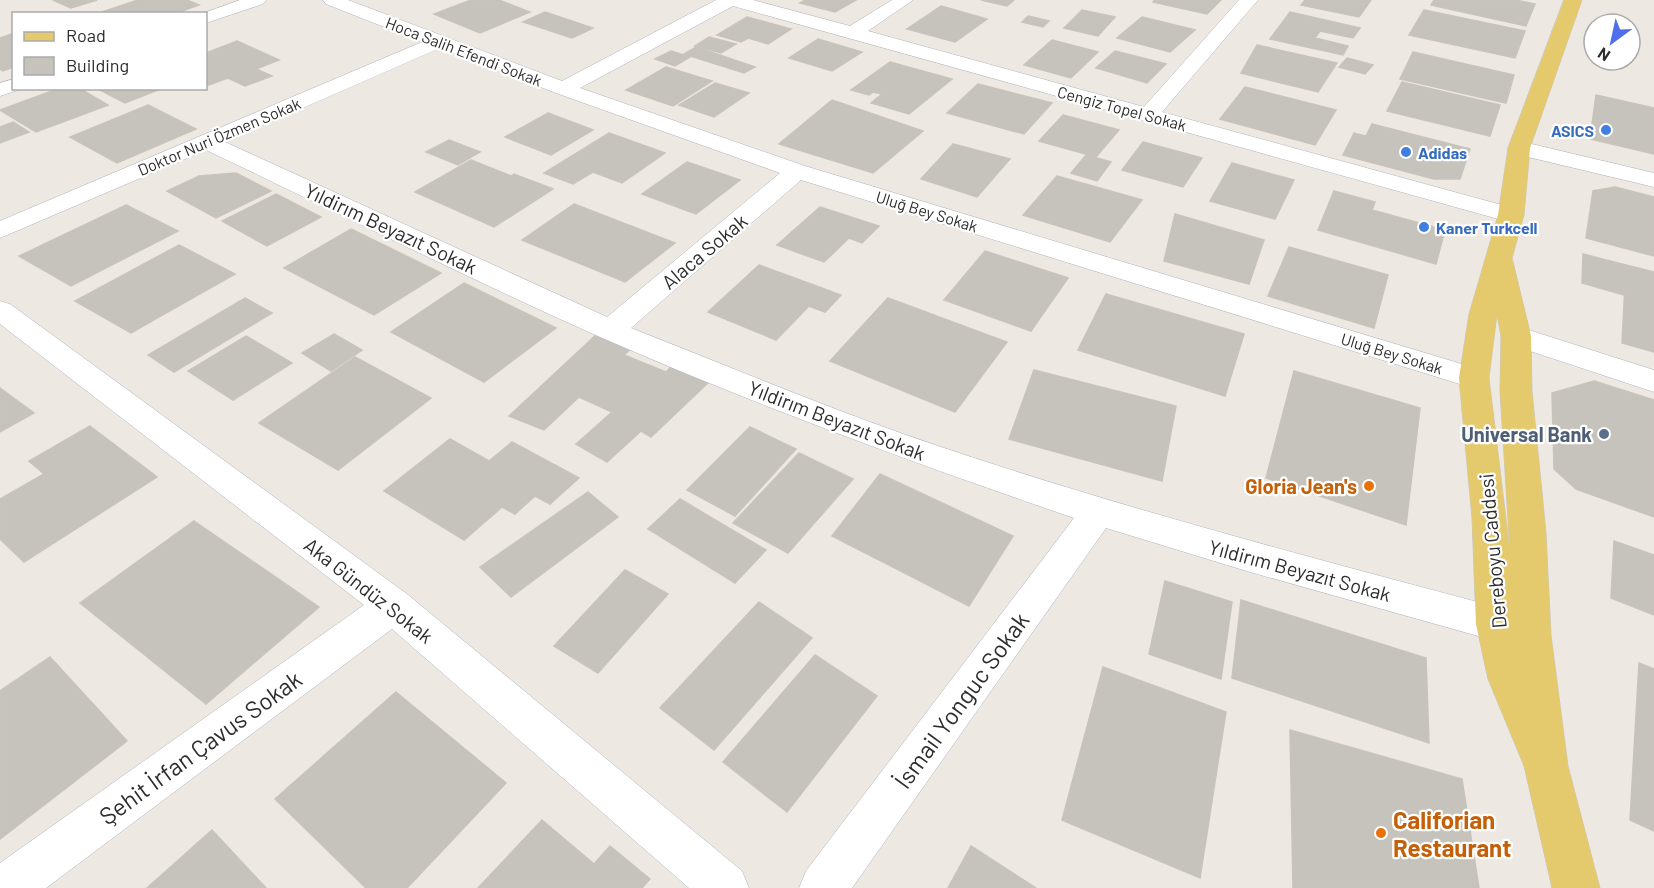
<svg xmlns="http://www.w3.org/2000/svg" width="1654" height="888" viewBox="0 0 1654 888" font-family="Barlow,sans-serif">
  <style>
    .building { fill: #c6c2bc; stroke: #c9c3ba; stroke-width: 1.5 }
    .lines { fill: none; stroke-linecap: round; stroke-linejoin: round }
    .minor-casing { stroke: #b1b3bc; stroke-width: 1 }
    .primary-casing { stroke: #c8c8c8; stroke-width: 1 }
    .minor { fill: #fff; fill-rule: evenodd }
    .primary { fill: #e5c96d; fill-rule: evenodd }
    .shop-dot { fill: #3f7fe0; stroke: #fff; stroke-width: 2 }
    .service-dot { fill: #5c6f8a; stroke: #fff; stroke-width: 2 }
    .food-dot { fill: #e8710a; stroke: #fff; stroke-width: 2 }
    .labels { text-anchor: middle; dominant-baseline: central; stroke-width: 4.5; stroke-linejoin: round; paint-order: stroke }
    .far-street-label { font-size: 16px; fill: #2d2d2d; stroke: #fff }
    .far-shop-label { font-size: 16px; font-weight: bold; fill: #366cbe; stroke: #fff; text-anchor: start }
    .street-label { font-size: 20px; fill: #2d2d2d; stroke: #fff }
    .service-label { font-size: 20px; font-weight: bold; fill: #4e5e75; stroke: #fff; text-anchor: end }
    .food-label { font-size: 20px; font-weight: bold; fill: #c56008; stroke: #fff; text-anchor: end }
    .near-street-label { font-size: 24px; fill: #2d2d2d; stroke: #fff }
    .near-food-label { font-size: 24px; font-weight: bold; fill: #c56008; stroke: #fff; text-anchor: start }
  </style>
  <rect width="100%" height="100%" fill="#ede8e1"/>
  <g class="building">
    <path d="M53,0H97L71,8Z"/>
    <path d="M138,0H187L199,5L174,14L102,12Z"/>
    <path d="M471,0H499L530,12L480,33L434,14Z"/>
    <path d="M805,0H856L835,12L800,3Z"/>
    <path d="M981,0H1014L1007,6Z"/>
    <path d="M1155,0H1221L1207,14L1153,2Z"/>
    <path d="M1305,0H1371L1359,17L1301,5Z"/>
    <path d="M1434,0H1515L1535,4L1526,26L1431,5Z"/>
    <path d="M941,6L987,19L955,42L907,29Z"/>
    <path d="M1082,10L1115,17L1098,36L1064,28Z"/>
    <path d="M1424,10L1525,31L1515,58L1409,35Z"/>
    <path d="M545,12L593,28L572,38L523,22Z"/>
    <path d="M1290,12L1360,28L1353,38L1320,31L1315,38L1348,46L1343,55L1270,39Z"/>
    <path d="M1028,16L1049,21L1043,27L1022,22Z"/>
    <path d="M747,17L791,29L768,44L748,38L741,42L717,35Z"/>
    <path d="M1142,17L1195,30L1170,52L1117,38Z"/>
    <path d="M14,33V67L3,71L0,69V38Z"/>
    <path d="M709,37L736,44L721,53L695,46Z"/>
    <path d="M818,39L862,52L832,71L789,58Z"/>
    <path d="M1052,40L1098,52L1071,78L1024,65Z"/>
    <path d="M237,41L279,60L256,69L272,76L245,86L228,78L206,86V53Z"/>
    <path d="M1257,45L1337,63L1318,92L1241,73Z"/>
    <path d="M696,47L755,67L744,73L684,54Z"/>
    <path d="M671,51L690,57L675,66L655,59Z"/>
    <path d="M1115,51L1166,64L1147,83L1096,68Z"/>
    <path d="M1413,52L1514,75L1506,103L1400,79Z"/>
    <path d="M1347,58L1373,65L1365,74L1339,67Z"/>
    <path d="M890,62L952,79L909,114L871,103L882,94L873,92L869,95L851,90Z"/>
    <path d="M666,67L712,81L673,106L626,90Z"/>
    <path d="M1402,82L1500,105L1490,136L1387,111Z"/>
    <path d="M715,83L749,93L714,117L679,105Z"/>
    <path d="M978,84L1052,103L1024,134L947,113Z"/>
    <path d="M1245,87L1336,110L1315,145L1220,119Z"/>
    <path d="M60,88H79L108,105L36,132L0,110Z"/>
    <path d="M96,88H163L125,103Z"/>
    <path d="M1596,95L1654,108V154L1590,139Z"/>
    <path d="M832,100L923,131L873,173L779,144Z"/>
    <path d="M148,105L196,129L117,163L70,137Z"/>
    <path d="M548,113L593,130L551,155L505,137Z"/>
    <path d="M1063,115L1119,130L1096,157L1039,141Z"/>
    <path d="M13,122L29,132L0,143V127Z"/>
    <path d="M1372,124L1470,149L1460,179H1434L1343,155L1354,133L1366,136Z"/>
    <path d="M609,133L665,153L622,183L593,172L573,184L544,173Z"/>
    <path d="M449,140L480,152L458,165L426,152Z"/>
    <path d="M1143,142L1202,158L1183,187L1122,170Z"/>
    <path d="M953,144L1010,159L977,197L921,179Z"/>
    <path d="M1086,155L1111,162L1097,181L1071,173Z"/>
    <path d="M471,160L511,176L514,174L553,189L494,227L415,192Z"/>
    <path d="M687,162L740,180L696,214L642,194Z"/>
    <path d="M1232,163L1294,180L1275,219L1210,201Z"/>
    <path d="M236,173L271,191L216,218L167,191L199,176Z"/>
    <path d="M1057,176L1142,200L1110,242L1023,215Z"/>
    <path d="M1615,187L1654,197V256L1586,238L1593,191Z"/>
    <path d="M1334,191L1375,202L1372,210L1445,230L1436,264L1318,230Z"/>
    <path d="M276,194L321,217L267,246L222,221Z"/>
    <path d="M574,204L675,243L625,282L522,240Z"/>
    <path d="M126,205L178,231L71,286L19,256Z"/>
    <path d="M820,207L879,226L862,243L849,238L824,262L777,245Z"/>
    <path d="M1175,214L1264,240L1249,284L1164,261Z"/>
    <path d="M351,229L441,273L374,315L284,268Z"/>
    <path d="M179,245L235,274L131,333L75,301Z"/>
    <path d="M1289,247L1388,275L1374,328L1268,296Z"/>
    <path d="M985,251L1068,278L1031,331L944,300Z"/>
    <path d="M1583,254L1626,265L1624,295L1582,283Z"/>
    <path d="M759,265L841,295L825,312L809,306L776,340L708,312Z"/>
    <path d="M1626,265L1654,272V352L1622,343Z"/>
    <path d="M464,283L556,328L484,382L391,332Z"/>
    <path d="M1106,294L1244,334L1225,396L1078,350Z"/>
    <path d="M245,298L272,313L174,372L148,355Z"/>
    <path d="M888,298L1007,342L955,412L830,361Z"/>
    <path d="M599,332L634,346L624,355L666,372L675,363L711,380L651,437L641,431L607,462L576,444L612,412L579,397L544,430L509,416Z"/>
    <path d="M334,334L362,350L331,371L302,353Z"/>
    <path d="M246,336L292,363L233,400L188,371Z"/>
    <path d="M355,357L431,398L338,470L259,423Z"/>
    <path d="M1034,370L1176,406L1162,481L1009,439Z"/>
    <path d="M1294,371L1420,408L1406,525L1266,478Z"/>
    <path d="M1594,381L1654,400V517L1576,489L1554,469L1552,393Z"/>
    <path d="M0,388L34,413L0,432Z"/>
    <path d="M90,426L157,477L24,562L0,539V499L44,474L29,461Z"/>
    <path d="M750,427L796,449L735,516L687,490Z"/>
    <path d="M450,439L489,461L512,442L579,478L550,504L535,496L515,514L502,507L464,540L384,491Z"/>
    <path d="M799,453L853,479L788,553L733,523Z"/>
    <path d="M880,474L1013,536L969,606L832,536Z"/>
    <path d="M588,492L618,517L511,597L480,567Z"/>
    <path d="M680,499L766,550L735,583L648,529Z"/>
    <path d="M194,521L319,607L206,704L80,603Z"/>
    <path d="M1614,541L1654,555V615L1611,598Z"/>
    <path d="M625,570L668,594L598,673L554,646Z"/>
    <path d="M1165,581L1232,602L1221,679L1149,654Z"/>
    <path d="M1241,600L1426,658L1429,743L1232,678Z"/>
    <path d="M759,602L812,638L714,750L660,708Z"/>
    <path d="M815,655L877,696L787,812L723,762Z"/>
    <path d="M50,657L127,741L0,839V691Z"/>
    <path d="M1639,663L1654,669V831L1630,820Z"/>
    <path d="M1103,667L1226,712L1200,878L1062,820Z"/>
    <path d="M396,692L506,783L407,888H366L275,799Z"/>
    <path d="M1290,730L1462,779L1479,888H1293Z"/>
    <path d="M542,820L594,864L610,846L650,879L642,888H478Z"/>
    <path d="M212,830L266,888H147Z"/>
    <path d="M971,846L1036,888H948Z"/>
  </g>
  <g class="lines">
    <defs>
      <g id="minor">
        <path d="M240,0H266L263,4L206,23V14H201Z"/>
        <path d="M323,0H348L562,81L716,0H753L850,26L892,0H913L868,31L1144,107L1239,0H1258L1162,112L1520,210L1524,215L1520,220L1511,223L1502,220L733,6L580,88L805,166L1485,371L1489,378L1485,385L1474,388L1463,385L801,180L631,328C733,368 834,411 938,446C1122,508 1309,557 1496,607L1510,612L1516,624L1510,636L1496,641L1250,572L1106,528L852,888H799L806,871L1074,518C914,463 755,405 600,337C467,278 337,212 206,150L0,238V221L422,42L326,4ZM440,48L556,93L780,173L607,317L225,142Z"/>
        <path d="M14,79V88L21,89L0,96V83Z"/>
        <path d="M1519,141L1654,173V187L1511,153L1508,148L1511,143Z"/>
        <path d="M0,301L10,304L407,594L742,871L749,888H689L392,629L46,888H0V863L364,605L0,324Z"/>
        <path d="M1516,326L1654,370V392L1506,343L1501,336L1506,329Z"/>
      </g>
      <path id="primary" d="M1564,0H1582L1530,148L1524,215L1512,258L1531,336L1532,391L1546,533L1551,635L1568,766L1600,888H1552L1524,766L1488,679L1476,624L1472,518L1459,378L1469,314L1498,215L1508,148ZM1497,315L1501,336L1500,391L1510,552L1489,378Z"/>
    </defs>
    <use href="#minor" class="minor-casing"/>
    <use href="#primary" class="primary-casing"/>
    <use href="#minor" class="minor"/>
    <use href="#primary" class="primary"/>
  </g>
  <g class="shop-dot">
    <circle cx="1606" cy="130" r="6"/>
    <circle cx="1406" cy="152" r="6"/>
    <circle cx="1424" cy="227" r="6"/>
  </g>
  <circle class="service-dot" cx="1604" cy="434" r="6"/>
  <g class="food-dot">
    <circle cx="1369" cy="486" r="6"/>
    <circle cx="1381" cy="833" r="6"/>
  </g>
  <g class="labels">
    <g class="far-street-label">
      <text transform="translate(464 51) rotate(21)">Hoca Salih Efendi Sokak</text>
      <text transform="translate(1122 108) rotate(15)">Cengiz Topel Sokak</text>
      <text transform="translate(219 136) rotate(-23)">Doktor Nuri Özmen Sokak</text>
      <text transform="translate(927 211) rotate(17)">Uluğ Bey Sokak</text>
      <text transform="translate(1392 353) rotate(17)">Uluğ Bey Sokak</text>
    </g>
    <g class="far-shop-label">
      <text x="1594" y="130" text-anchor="end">ASICS</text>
      <text x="1418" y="152">Adidas</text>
      <text x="1436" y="227">Kaner Turkcell</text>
    </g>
    <g class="street-label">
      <text transform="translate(391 228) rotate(25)">Yıldirım Beyazıt Sokak</text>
      <text transform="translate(704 251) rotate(-40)">Alaca Sokak</text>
      <text transform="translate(837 420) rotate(21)">Yıldirım Beyazıt Sokak</text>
      <text transform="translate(1492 551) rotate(-95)">Dereboyu Caddesi</text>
      <text transform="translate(1300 570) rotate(15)">Yıldirım Beyazıt Sokak</text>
      <text transform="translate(369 590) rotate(38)">Aka Gündüz Sokak</text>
    </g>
    <g class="service-label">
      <text x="1592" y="434">Universal Bank</text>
    </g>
    <g class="food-label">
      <text x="1357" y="486">Gloria Jean's</text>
    </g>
    <g class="near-street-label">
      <text transform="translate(961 700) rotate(-54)">İsmail Yonguc Sokak</text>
      <text transform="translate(200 747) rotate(-36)">Şehit İrfan Çavus Sokak</text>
    </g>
    <g class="near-food-label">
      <text x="1393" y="819">Califorian<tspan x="1393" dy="28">Restaurant</tspan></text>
    </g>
  </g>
  <rect x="12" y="12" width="195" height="78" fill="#ffffff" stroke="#ababab" stroke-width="1.5"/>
  <rect x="24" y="32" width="30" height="9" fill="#e5c96d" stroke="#ababab" stroke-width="1.5"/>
  <text x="66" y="42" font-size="18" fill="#2d2d2d">Road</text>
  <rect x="24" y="57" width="30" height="18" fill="#c6c2bc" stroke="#ababab" stroke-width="1.5"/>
  <text x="66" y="72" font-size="18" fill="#2d2d2d">Building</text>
  <g transform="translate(1612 42) rotate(213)"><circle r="28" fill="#ffffff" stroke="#ababab" stroke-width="1.5"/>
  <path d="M0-4.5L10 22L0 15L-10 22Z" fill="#506deb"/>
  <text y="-9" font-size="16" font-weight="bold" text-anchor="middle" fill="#2d2d2d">N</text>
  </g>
</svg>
